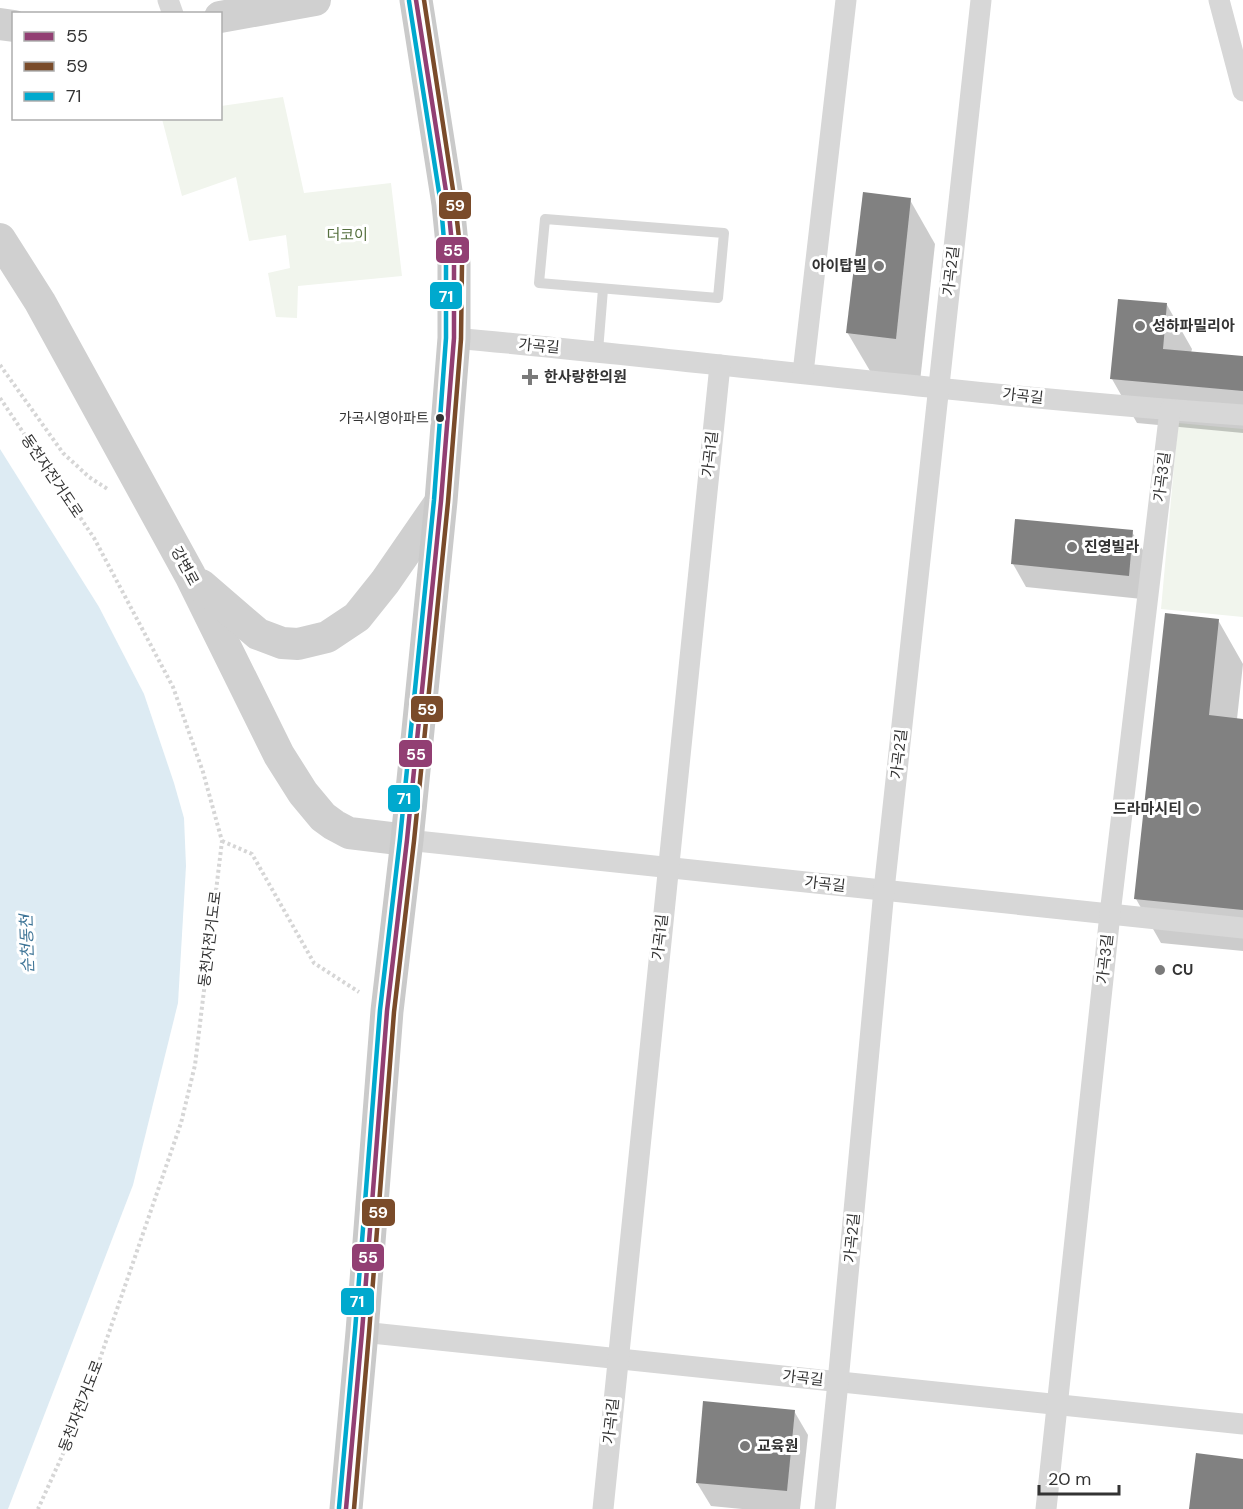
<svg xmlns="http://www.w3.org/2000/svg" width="1243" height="1509" viewBox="0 0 1243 1509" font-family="'DM Sans','Noto Sans KR',sans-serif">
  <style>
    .green { fill: #f1f5ed }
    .water { fill: #ddebf3 }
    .shadow { fill: #0003 }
    .building { fill: #818181 }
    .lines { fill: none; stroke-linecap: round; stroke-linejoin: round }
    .path { stroke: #d6d6d6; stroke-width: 4; stroke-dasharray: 3 3; stroke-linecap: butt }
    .service { stroke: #d7d7d7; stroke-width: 10 }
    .minor { stroke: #d7d7d7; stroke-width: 21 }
    .secondary { stroke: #d0d0d0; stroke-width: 32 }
    .primary { stroke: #cacaca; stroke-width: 33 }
    .bus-1-casing { stroke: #fff; stroke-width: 9 }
    .bus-2-casing { stroke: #fff; stroke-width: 9 }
    .bus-3-casing { stroke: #fff; stroke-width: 9 }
    .bus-1 { stroke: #923f73; stroke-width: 4.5 }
    .bus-2 { stroke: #7a4b2a; stroke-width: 4.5 }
    .bus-3 { stroke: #00a9ce; stroke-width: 4.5 }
    .poi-dot { fill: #7a7a7a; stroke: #fff; stroke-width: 2 }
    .bus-dot { fill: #333; stroke: #fff; stroke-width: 2 }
    .labels { text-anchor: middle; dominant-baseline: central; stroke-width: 6; stroke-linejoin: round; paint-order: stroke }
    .bus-label { font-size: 14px; fill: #333; stroke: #fff; text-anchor: end }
    .park-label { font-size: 15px; fill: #56703f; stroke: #fff }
    .poi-label { font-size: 15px; font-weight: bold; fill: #333; stroke: #fff; text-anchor: start }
    .street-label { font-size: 15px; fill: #333; stroke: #fff }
    .water-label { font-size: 16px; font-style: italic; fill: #3f7597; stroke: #fff }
    .line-badge { stroke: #fff; stroke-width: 2 }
    .badge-label { font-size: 16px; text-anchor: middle; font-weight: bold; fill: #fff }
  </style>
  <rect width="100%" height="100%" fill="#fff"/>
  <g class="green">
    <path d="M283,97L304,193L391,183L402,276L298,286L297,318L276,317L268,273L290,268L286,235L249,241L236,177L182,196L162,119L220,118L221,106Z"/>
    <path d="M1178,423L1243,429V617L1161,609Z"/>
  </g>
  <path class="water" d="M0,449L99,607L144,694L174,783L184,818L186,866L178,1003L133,1185L8,1509H0Z"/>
  <g class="shadow">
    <path d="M910,200L935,244L920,382L873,376L847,332Z"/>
    <path d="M1119,301L1167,305L1192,349L1191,353L1243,358V433L1137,423L1112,379Z"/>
    <path d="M1132,532L1146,555L1142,599L1026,587L1013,564Z"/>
    <path d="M1218,620L1243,664L1237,719L1243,720V951L1161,943L1136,899Z"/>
    <path d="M794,1411L808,1435L800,1509H742L711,1506L697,1483Z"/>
  </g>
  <g class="building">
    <path d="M863,192L911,198L896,339L846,333Z"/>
    <path d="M1118,299L1167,303L1163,349L1243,356V391L1110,379Z"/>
    <path d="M1015,519L1133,530L1129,576L1011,564Z"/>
    <path d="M1165,613L1219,619L1209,715L1243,719V910L1134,899Z"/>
    <path d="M703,1401L795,1410L787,1491L696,1483Z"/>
    <path d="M1196,1453L1243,1459V1509H1189Z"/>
  </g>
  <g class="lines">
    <g class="path">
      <path d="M0,365L63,453L89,477L109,490"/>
      <path d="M0,398L94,538L173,687L203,772L222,841L195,1065L181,1123L81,1414L38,1509"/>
      <path d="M222,841L252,854L314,963L359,992"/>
    </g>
    <g class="service">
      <path d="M545,219L724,233L718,298L539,283Z"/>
      <path d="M598,351L603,289"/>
    </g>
    <g class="minor">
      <path d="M168,0L173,14"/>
      <path d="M1219,0L1243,91"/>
      <path d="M454,338C717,362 980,397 1243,415"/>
      <path d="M803,373L846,0"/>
      <path d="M407,840L1243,928"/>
      <path d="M362,1332L1243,1424"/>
      <path d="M603,1509L720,365"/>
      <path d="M825,1509L838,1382L884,890L981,0"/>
      <path d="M1046,1509L1110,914L1170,410"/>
    </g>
    <g class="secondary">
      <path d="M220,17L315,0"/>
      <path d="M0,24L14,26"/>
      <path d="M0,239L40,302L190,575L279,755L303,793L323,817L334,825L349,833L407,840"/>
      <path d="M201,585L258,634L282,643L298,644L327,637L357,617L385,582L441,501"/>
    </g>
    <path class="primary" d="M346,1509L362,1332L387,1011L407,840L441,501L454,338V264L448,204L416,0"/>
    <defs>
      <path id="bus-1" d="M346,1509L362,1332L387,1011L407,840L441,501L454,338V264L448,204L416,0"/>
      <path id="bus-2" d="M354,1509L369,1333L394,1012L414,841L448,502L461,339L462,264L455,203L424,0"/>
      <path id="bus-3" d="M339,1508L355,1331L380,1010L400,839L434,500L446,338V264L441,205L409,1"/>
    </defs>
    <use href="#bus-1" class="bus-1-casing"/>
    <use href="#bus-2" class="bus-2-casing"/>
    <use href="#bus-3" class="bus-3-casing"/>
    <use href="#bus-1" class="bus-1"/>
    <use href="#bus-2" class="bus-2"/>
    <use href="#bus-3" class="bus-3"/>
  </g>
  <g class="poi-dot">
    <circle cx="879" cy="266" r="6"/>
    <circle cx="1140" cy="326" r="6"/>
    <path d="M527 368h6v6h6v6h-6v6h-6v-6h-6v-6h6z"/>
    <circle cx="1072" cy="547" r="6"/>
    <circle cx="1194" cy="809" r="6"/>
    <circle cx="1160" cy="970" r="6"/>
    <circle cx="745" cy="1446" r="6"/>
  </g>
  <circle class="bus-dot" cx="440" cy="418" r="5"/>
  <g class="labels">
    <g class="bus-label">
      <text x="429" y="418">가곡시영아파트</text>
    </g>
    <g class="park-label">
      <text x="347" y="235">더코이</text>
    </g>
    <g class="poi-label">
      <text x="867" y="266" text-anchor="end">아이탑빌</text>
      <text x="1152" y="326">성하파밀리아</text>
      <text x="544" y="377">한사랑한의원</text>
      <text x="1084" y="547">진영빌라</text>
      <text x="1182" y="809" text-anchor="end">드라마시티</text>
      <text x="1172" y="970">CU</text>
      <text x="757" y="1446">교육원</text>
    </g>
    <g class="street-label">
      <text transform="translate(951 271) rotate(-84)">가곡2길</text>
      <text transform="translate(539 346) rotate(5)">가곡길</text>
      <text transform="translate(1023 396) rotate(6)">가곡길</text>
      <text transform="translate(710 454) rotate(-84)">가곡1길</text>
      <text transform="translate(52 476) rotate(56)">동천자전거도로</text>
      <text transform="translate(1162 477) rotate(-83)">가곡3길</text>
      <text transform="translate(185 566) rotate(62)">강변로</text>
      <text transform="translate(899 754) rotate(-84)">가곡2길</text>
      <text transform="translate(825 884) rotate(6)">가곡길</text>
      <text transform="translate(660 937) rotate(-84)">가곡1길</text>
      <text transform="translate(210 939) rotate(-83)">동천자전거도로</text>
      <text transform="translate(1105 959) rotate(-84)">가곡3길</text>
      <text transform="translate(852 1238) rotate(-85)">가곡2길</text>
      <text transform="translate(803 1378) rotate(6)">가곡길</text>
      <text transform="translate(81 1406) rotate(-69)">동천자전거도로</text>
      <text transform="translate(611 1421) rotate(-84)">가곡1길</text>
    </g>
    <g class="water-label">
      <text transform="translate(27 944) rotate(-92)">순천동천</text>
    </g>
  </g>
  <g class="line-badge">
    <rect x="438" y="191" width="34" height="29" rx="6" fill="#7a4b2a"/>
    <rect x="435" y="236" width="35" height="28" rx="6" fill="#923f73"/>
    <rect x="429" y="281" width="34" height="29" rx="6" fill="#00a9ce"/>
    <rect x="410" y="695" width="34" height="28" rx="6" fill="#7a4b2a"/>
    <rect x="398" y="739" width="35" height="29" rx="6" fill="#923f73"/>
    <rect x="387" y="784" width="34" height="29" rx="6" fill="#00a9ce"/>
    <rect x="361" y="1198" width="35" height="29" rx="6" fill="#7a4b2a"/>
    <rect x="351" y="1243" width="34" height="29" rx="6" fill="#923f73"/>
    <rect x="340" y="1287" width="35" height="29" rx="6" fill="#00a9ce"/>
  </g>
  <g class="badge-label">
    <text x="455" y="211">59</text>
    <text x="453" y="256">55</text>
    <text x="446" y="302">71</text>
    <text x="427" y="715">59</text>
    <text x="416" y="760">55</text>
    <text x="404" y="804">71</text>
    <text x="378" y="1218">59</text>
    <text x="368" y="1263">55</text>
    <text x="357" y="1307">71</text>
  </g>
  <rect x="12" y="12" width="210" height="108" fill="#ffffff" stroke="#adadad" stroke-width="1.5"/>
  <rect x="24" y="32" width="30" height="9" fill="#923f73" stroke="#adadad" stroke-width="1.5"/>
  <text x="66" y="42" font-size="18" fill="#333333">55</text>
  <rect x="24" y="62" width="30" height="9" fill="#7a4b2a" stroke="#adadad" stroke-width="1.5"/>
  <text x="66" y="72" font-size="18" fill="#333333">59</text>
  <rect x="24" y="92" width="30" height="9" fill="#00a9ce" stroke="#adadad" stroke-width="1.5"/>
  <text x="66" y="102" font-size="18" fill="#333333">71</text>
  <path d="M1039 1485v9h80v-9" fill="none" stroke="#333333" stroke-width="3"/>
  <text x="1048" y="1485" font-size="18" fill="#333333" stroke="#ffffff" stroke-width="4.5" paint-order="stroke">20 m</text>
</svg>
